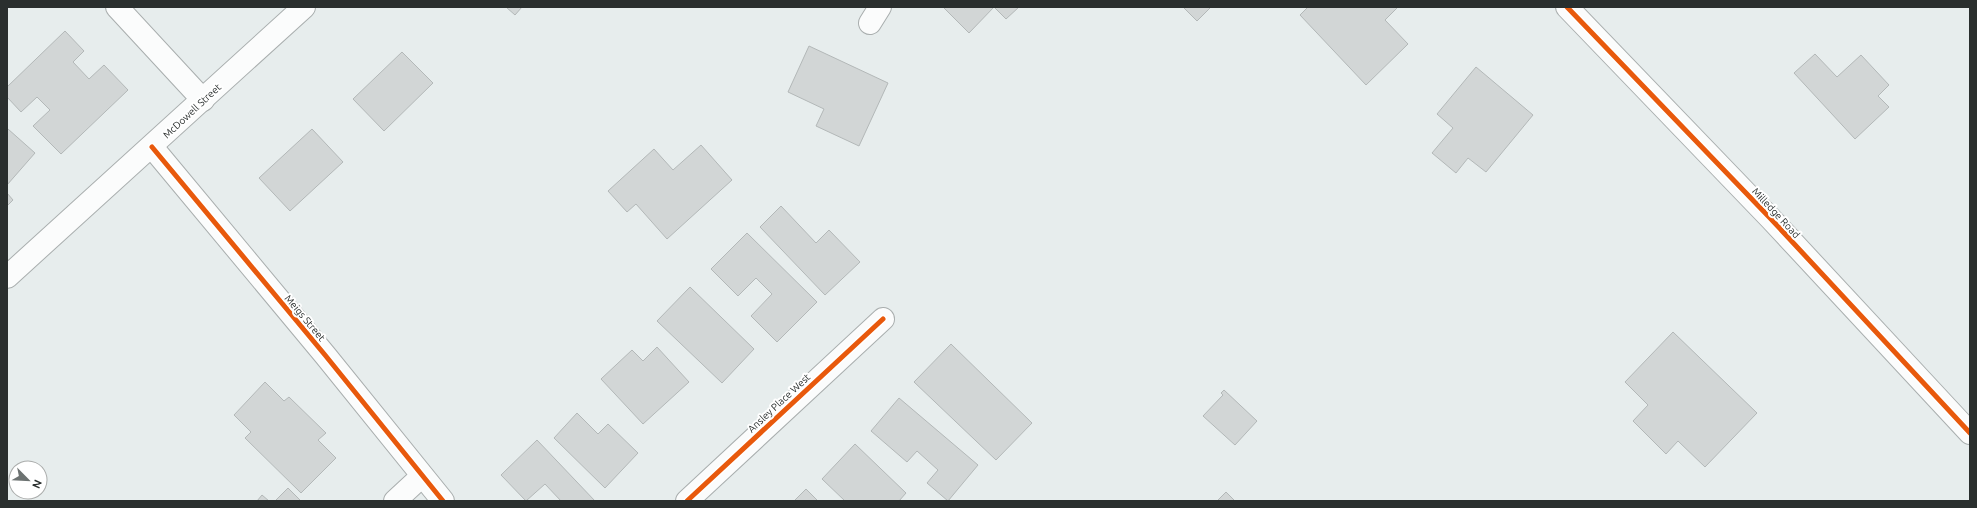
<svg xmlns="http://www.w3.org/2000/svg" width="1977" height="508" viewBox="0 0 1977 508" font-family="Ubuntu,sans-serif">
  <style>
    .building { fill: #d2d6d6; stroke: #b3b8b8 }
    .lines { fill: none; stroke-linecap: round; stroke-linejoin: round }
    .minor-casing { stroke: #a9aeae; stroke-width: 24 }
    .minor { stroke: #fbfcfc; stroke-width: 22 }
    .cycleway-casing { stroke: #fff; stroke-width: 8 }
    .cycleway { stroke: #e8590c; stroke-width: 5 }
    .labels { text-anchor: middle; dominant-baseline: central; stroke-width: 4; stroke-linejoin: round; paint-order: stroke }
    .street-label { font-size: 10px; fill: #2a2f2e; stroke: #fff }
  </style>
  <rect width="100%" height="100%" fill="#e7eded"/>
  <g class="building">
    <path d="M506,7H522L515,15Z"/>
    <path d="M943,7H994L969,33Z"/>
    <path d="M994,7H1019L1006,19Z"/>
    <path d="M1183,7H1211L1197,21Z"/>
    <path d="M1308,7H1397V8L1385,20L1408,44L1366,85L1300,15Z"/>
    <path d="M65,31L84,51L73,62L89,79L104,65L128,90L61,154L33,126L50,110L37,97L21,112L7,97V87Z"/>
    <path d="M809,46L888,83L859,146L816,126L824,109L788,92Z"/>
    <path d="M402,52L433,83L384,131L353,99Z"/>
    <path d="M1815,54L1837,77L1861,55L1889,85L1878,96L1889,107L1855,139L1794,73Z"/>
    <path d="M1476,67L1533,115L1486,172L1468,158L1456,173L1432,153L1453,128L1437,114Z"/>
    <path d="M8,129L35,153L7,185V130Z"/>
    <path d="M312,129L343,162L290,211L259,178Z"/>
    <path d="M701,145L732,180L667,239L636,204L627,212L608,191L654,149L673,170Z"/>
    <path d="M7,193L13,200L7,206Z"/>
    <path d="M781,206L816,243L829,230L860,262L825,295L760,227Z"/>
    <path d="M747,233L817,302L777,342L751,316L772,294L756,278L738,296L711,269Z"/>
    <path d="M690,287L754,349L722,383L657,321Z"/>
    <path d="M1673,332L1757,413L1705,467L1678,441L1666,454L1633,421L1648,405L1625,382Z"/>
    <path d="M951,344L1032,423L996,460L914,382Z"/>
    <path d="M657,347L689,382L643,424L601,379L632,350L643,361Z"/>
    <path d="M265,382L284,401L289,397L326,433L318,440L336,458L301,493L245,438L251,432L234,415Z"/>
    <path d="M1224,390L1257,421L1235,445L1203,416L1223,395L1221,393Z"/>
    <path d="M899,398L978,465L948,501L927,483L938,470L917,451L907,462L871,431Z"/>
    <path d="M577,413L598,434L608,424L638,453L605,488L554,438Z"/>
    <path d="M537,440L595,501H561L545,484L526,501L501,475Z"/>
    <path d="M855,444L906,493L899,501H845L822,479Z"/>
    <path d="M288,488L301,501H275Z"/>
    <path d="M806,489L818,501H794Z"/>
    <path d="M1226,492L1235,501H1217Z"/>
    <path d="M262,495L269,501H257Z"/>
  </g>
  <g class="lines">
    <defs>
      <g id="minor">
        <path d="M117,7L203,100"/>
        <path d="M1567,7L1771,219L1970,433"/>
        <path d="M870,23L880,7"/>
        <path d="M152,147L325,355L443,501"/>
        <path d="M7,277L304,7"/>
        <path d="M395,501L422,476"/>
        <path d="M687,501L883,319"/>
      </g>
    </defs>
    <use href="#minor" class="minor-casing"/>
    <use href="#minor" class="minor"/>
    <defs>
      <g id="cycleway">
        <path d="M1567,7L1771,219L1970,433"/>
        <path d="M152,147L325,355L443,501"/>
        <path d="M687,501L883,319"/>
      </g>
    </defs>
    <use href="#cycleway" class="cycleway-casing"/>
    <use href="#cycleway" class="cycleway"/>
  </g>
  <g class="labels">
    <g class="street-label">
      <text transform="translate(192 111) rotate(-43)">McDowell Street</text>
      <text transform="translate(1776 213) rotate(47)">Milledge Road</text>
      <text transform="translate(305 318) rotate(50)">Meigs Street</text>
      <text transform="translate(779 403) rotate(-43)">Ansley Place West</text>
    </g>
  </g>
  <rect width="1977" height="508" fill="none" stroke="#2a2f2e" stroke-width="16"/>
  <g transform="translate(28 480) rotate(114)"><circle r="19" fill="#ffffff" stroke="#aaacab"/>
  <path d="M0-3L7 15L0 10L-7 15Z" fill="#6c7271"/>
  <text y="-6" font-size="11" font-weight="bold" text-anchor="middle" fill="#2a2f2e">N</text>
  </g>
</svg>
